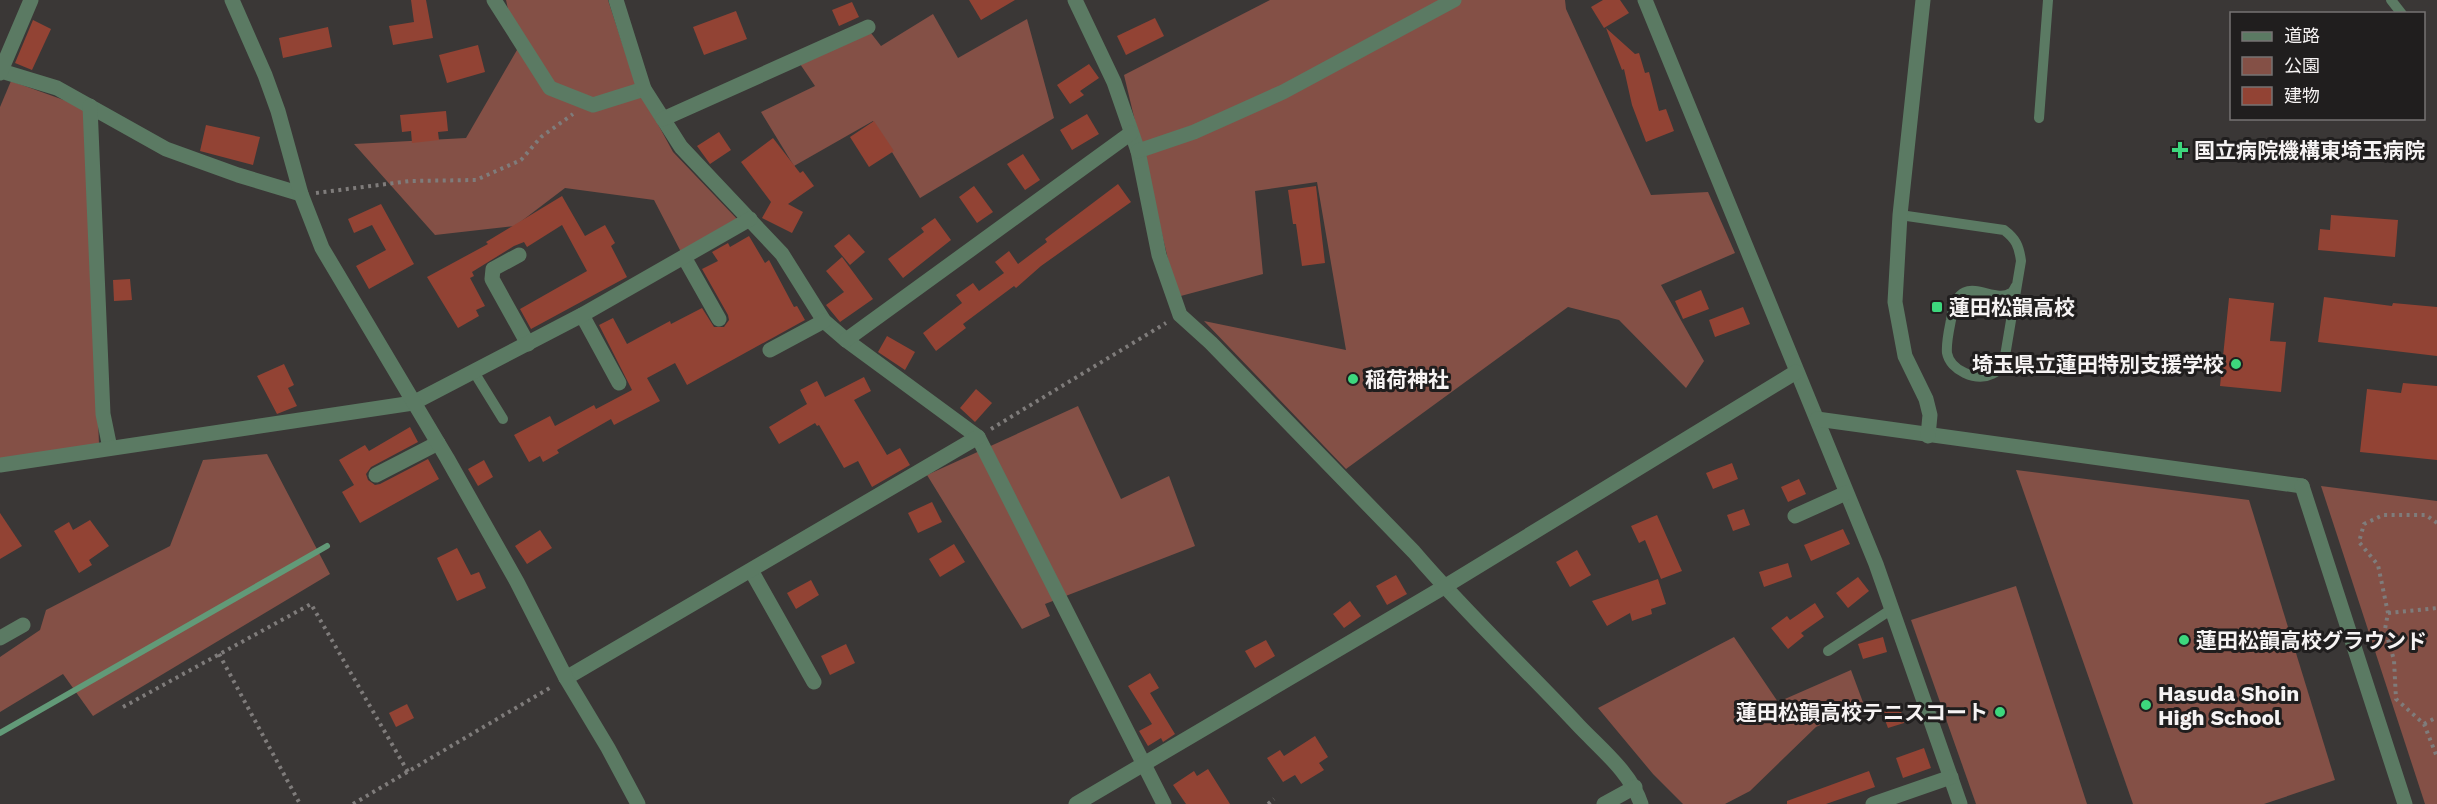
<svg xmlns="http://www.w3.org/2000/svg" width="2437" height="804" viewBox="0 0 2437 804" font-family="'Work Sans','Noto Sans JP',sans-serif">
  <style>
    .green { fill: #845046 }
    .lines { fill: none; stroke-linecap: round; stroke-linejoin: round }
    .stream { stroke: #629a78; stroke-width: 6 }
    .building { fill: #924334 }
    .path { stroke: #7f7c7b; stroke-width: 4; stroke-dasharray: 3 4.5; stroke-linecap: butt }
    .service { stroke: #5b7a63; stroke-width: 10 }
    .minor { stroke: #5b7a63; stroke-width: 15 }
    .tertiary { stroke: #5b7a63; stroke-width: 15 }
    .poi-dot { fill: #3dd77d; stroke: #201e1e; stroke-width: 2 }
    .labels { text-anchor: middle; dominant-baseline: central; stroke-width: 6; stroke-linejoin: round; paint-order: stroke }
    .poi-label { font-size: 21px; font-weight: bold; fill: #f6f3f3; stroke: #201e1e; text-anchor: start }
  </style>
  <rect width="100%" height="100%" fill="#3a3736"/>
  <g class="green">
    <path d="M506,0H608L635,82L673,152L737,219L681,252L654,200L565,188L515,226L435,235L354,144L466,138L517,50Z"/>
    <path d="M1270,0H1565L1566,9L1651,195L1708,192L1735,253L1661,285L1704,361L1686,388L1619,320L1568,307L1346,469L1204,321L1346,350L1317,182L1255,191L1263,274L1177,297L1124,75Z"/>
    <path d="M933,14L958,58L1027,19L1054,118L920,198L873,121L794,166L761,112L815,86L798,61L867,28L881,46Z"/>
    <path d="M11,81L86,108L99,444L0,460V107Z"/>
    <path d="M1078,406L1121,499L1169,476L1195,546L1045,604L1050,616L1022,629L927,475Z"/>
    <path d="M267,454L330,574L93,716L63,674L0,712V657L40,630L46,610L170,546L203,460Z"/>
    <path d="M2016,470L2249,500L2335,780L2264,804H2133Z"/>
    <path d="M2321,486L2437,501V804H2425Z"/>
    <path d="M2016,586L2087,804H1976L1911,620Z"/>
    <path d="M1734,637L1778,702L1851,670L1864,705L1816,727L1750,791L1725,804H1683L1653,774L1598,708Z"/>
  </g>
  <g class="lines">
    <path class="stream" d="M0,733L327,546"/>
  </g>
  <g class="building">
    <path d="M411,0H426L433,38L393,45L389,26L414,22Z"/>
    <path d="M969,0H1015L981,20Z"/>
    <path d="M1603,0H1620L1629,13L1604,28L1591,7Z"/>
    <path d="M852,2L859,17L839,26L832,10Z"/>
    <path d="M736,11L747,39L704,55L693,27Z"/>
    <path d="M1155,18L1164,36L1126,55L1117,36Z"/>
    <path d="M33,20L51,29L32,70L15,63Z"/>
    <path d="M328,27L332,47L283,58L279,38Z"/>
    <path d="M1606,28L1635,54L1639,53L1645,73L1649,72L1659,111L1666,109L1674,131L1646,142L1632,105L1624,69L1622,70Z"/>
    <path d="M478,45L485,72L447,83L439,55Z"/>
    <path d="M1089,64L1099,78L1080,91L1084,95L1070,104L1057,85Z"/>
    <path d="M446,111L448,131L438,132L439,140L412,143L411,131L402,132L400,115Z"/>
    <path d="M1087,114L1099,134L1072,150L1060,130Z"/>
    <path d="M874,121L894,151L869,167L850,137Z"/>
    <path d="M206,125L260,137L253,165L200,151Z"/>
    <path d="M719,132L731,150L710,164L697,146Z"/>
    <path d="M773,138L800,173L803,171L814,186L788,204L803,212L792,233L762,218L771,202L741,162Z"/>
    <path d="M1023,154L1040,180L1025,190L1007,164Z"/>
    <path d="M1118,184L1131,202L1041,266L1016,288L1014,286L963,324L966,328L936,351L923,333L962,303L956,295L973,283L979,291L1004,273L995,262L1009,251L1018,264L1047,242L1045,239Z"/>
    <path d="M974,186L993,212L977,223L959,197Z"/>
    <path d="M1316,186L1325,263L1302,266L1296,224H1293L1288,190Z"/>
    <path d="M562,196L585,236L605,225L615,243L611,246L627,277L531,329L520,309L587,271L562,225L527,247L524,242L514,246L472,272L474,276L470,278L485,306L476,310L479,316L458,328L427,277L488,244L486,242Z"/>
    <path d="M381,204L414,264L369,289L356,266L386,250L372,225L354,233L348,219Z"/>
    <path d="M2331,215L2398,220L2395,257L2318,250L2320,229L2330,230Z"/>
    <path d="M935,218L951,240L903,278L888,259L924,232L921,228Z"/>
    <path d="M849,234L865,252L850,265L834,246Z"/>
    <path d="M749,236L765,263L769,260L794,307L797,306L805,320L687,385L675,363L647,378L660,401L614,425L611,419L557,450L559,453L543,462L540,456L529,462L514,435L550,416L555,426L594,405L596,409L632,390L599,325L613,318L627,344L670,321L671,324L702,308L714,327H724L729,320L728,315L702,269L718,261L712,252L728,243L730,247Z"/>
    <path d="M842,257L873,299L840,322L826,305L844,292L826,271Z"/>
    <path d="M130,279L132,300L114,301L113,280Z"/>
    <path d="M1701,290L1709,309L1683,319L1675,301Z"/>
    <path d="M2324,297L2392,306L2393,303L2437,307V356L2318,342Z"/>
    <path d="M2229,298L2274,303L2270,341L2286,342L2281,392L2220,386Z"/>
    <path d="M1743,307L1750,324L1715,337L1709,320Z"/>
    <path d="M887,336L915,352L905,370L878,352Z"/>
    <path d="M284,364L294,385L288,388L297,406L277,414L257,376Z"/>
    <path d="M864,377L871,391L854,400L887,455L900,448L910,465L872,487L858,461L844,468L819,425L817,426L815,423L779,444L769,427L807,404L800,390L817,381L825,397Z"/>
    <path d="M2403,383L2437,386V460L2360,452L2367,389L2401,393Z"/>
    <path d="M976,389L992,403L975,422L960,408Z"/>
    <path d="M410,427L418,442L371,467L366,474L368,480L375,485L380,484L428,459L439,479L360,523L342,492L354,485L339,460L365,445L369,451Z"/>
    <path d="M484,460L493,477L478,486L468,469Z"/>
    <path d="M1732,463L1738,479L1713,489L1706,473Z"/>
    <path d="M1799,479L1806,494L1788,502L1781,487Z"/>
    <path d="M932,502L942,522L918,533L908,513Z"/>
    <path d="M1744,509L1750,525L1733,531L1727,515Z"/>
    <path d="M0,513L22,546L0,559Z"/>
    <path d="M1657,515L1682,571L1661,579L1645,540L1639,543L1631,526Z"/>
    <path d="M90,520L109,546L89,560L92,565L79,573L54,531L69,522L73,530Z"/>
    <path d="M1843,529L1850,544L1811,561L1804,545Z"/>
    <path d="M540,530L552,548L527,564L515,546Z"/>
    <path d="M954,544L965,562L940,577L929,559Z"/>
    <path d="M457,548L471,575L479,572L486,588L457,601L437,558Z"/>
    <path d="M1577,550L1591,575L1570,587L1556,562Z"/>
    <path d="M1788,563L1792,577L1764,587L1759,572Z"/>
    <path d="M1396,575L1407,594L1387,605L1376,586Z"/>
    <path d="M1858,577L1869,591L1848,608L1836,593Z"/>
    <path d="M1658,579L1666,604L1651,609L1652,614L1632,621L1630,613L1607,626L1592,601Z"/>
    <path d="M811,580L819,595L796,609L787,593Z"/>
    <path d="M1350,601L1361,616L1344,628L1333,614Z"/>
    <path d="M1815,603L1824,617L1801,633L1804,636L1788,649L1771,628L1787,616L1790,620Z"/>
    <path d="M1883,637L1887,652L1863,659L1858,644Z"/>
    <path d="M1266,640L1275,656L1255,668L1245,651Z"/>
    <path d="M846,644L855,663L830,675L821,656Z"/>
    <path d="M1150,673L1159,688L1150,693L1175,734L1163,742L1161,738L1148,746L1139,731L1152,724L1128,686Z"/>
    <path d="M407,704L414,718L396,727L389,713Z"/>
    <path d="M1900,707L1904,723L1888,728L1882,712Z"/>
    <path d="M1315,736L1328,757L1319,763L1324,770L1301,784L1295,775L1283,782L1267,758L1280,750L1284,756Z"/>
    <path d="M1924,748L1931,768L1903,778L1896,758Z"/>
    <path d="M1208,769L1230,804H1186L1173,785L1194,771L1197,776Z"/>
    <path d="M1869,771L1875,787L1826,804H1787V801Z"/>
  </g>
  <g class="lines">
    <g class="path">
      <path d="M316,193L410,181L476,180L521,160L541,137L573,114"/>
      <path d="M991,429L1166,323"/>
      <path d="M2437,523L2426,515H2383L2364,524L2359,542L2378,565L2388,613L2385,629L2394,660L2396,699L2424,724L2437,757"/>
      <path d="M2388,613L2437,608"/>
      <path d="M219,654L300,804"/>
      <path d="M123,707L311,604L408,772"/>
      <path d="M2424,724L2437,717"/>
      <path d="M353,804L553,686"/>
      <path d="M1268,804L1274,799"/>
    </g>
    <g class="service">
      <path d="M2391,0L2402,14"/>
      <path d="M2039,118L2048,0"/>
      <path d="M1900,215L2004,230C2016,239 2019,246 2021,261L2005,356C2002,363 2000,371 1992,374C1976,382 1950,370 1947,353C1946,343 1949,330 1951,320C1958,266 1992,306 2011,293C2013,292 2014,289 2016,286"/>
      <path d="M474,372L503,419"/>
      <path d="M1828,651L1892,609"/>
    </g>
    <g class="minor">
      <path d="M494,0L550,88L593,105L644,89"/>
      <path d="M616,0L644,89L681,147L782,254L824,321L846,340L978,437L1164,804"/>
      <path d="M1075,0L1114,82L1138,151L1159,255L1180,315L1211,343L1414,552C1466,613 1525,668 1579,726C1601,749 1631,773 1641,804"/>
      <path d="M1645,0L1876,564L1960,804"/>
      <path d="M1,71L57,88L166,149L238,175L301,194"/>
      <path d="M0,73L31,0"/>
      <path d="M90,106L103,414L110,448"/>
      <path d="M663,119L868,27"/>
      <path d="M1138,151L1194,132L1283,92L1454,0"/>
      <path d="M519,255L493,269L492,279L528,344"/>
      <path d="M684,257L719,319"/>
      <path d="M582,315L619,383"/>
      <path d="M846,340L1131,133"/>
      <path d="M770,350L824,321"/>
      <path d="M1817,419L2302,486"/>
      <path d="M0,465L413,403L582,315L750,219"/>
      <path d="M376,475L438,443"/>
      <path d="M1795,516L1846,493"/>
      <path d="M752,572L814,682"/>
      <path d="M0,638L23,625"/>
      <path d="M566,678L978,437"/>
      <path d="M1076,804L1444,587L1796,372"/>
      <path d="M1604,804L1635,787"/>
      <path d="M1873,804L1951,777"/>
    </g>
    <g class="tertiary">
      <path d="M232,0L265,75L278,111L301,194L322,248L447,458L517,582L566,678L608,748L638,804"/>
      <path d="M1923,0L1900,215L1895,302L1905,356L1926,399L1930,415L1928,436"/>
      <path d="M2302,486L2405,804"/>
    </g>
  </g>
  <g class="poi-dot">
    <path d="M2177 141h6v6h6v6h-6v6h-6v-6h-6v-6h6z"/>
    <rect x="1931" y="301" width="12" height="12" rx="3"/>
    <circle cx="2236" cy="364" r="6"/>
    <circle cx="1353" cy="379" r="6"/>
    <circle cx="2184" cy="640" r="6"/>
    <circle cx="2146" cy="705" r="6"/>
    <circle cx="2000" cy="712" r="6"/>
  </g>
  <g class="labels">
    <g class="poi-label">
      <text x="2194" y="150">国立病院機構東埼玉病院</text>
      <text x="1949" y="307">蓮田松韻高校</text>
      <text x="2224" y="364" text-anchor="end">埼玉県立蓮田特別支援学校</text>
      <text x="1365" y="379">稲荷神社</text>
      <text x="2196" y="640">蓮田松韻高校グラウンド</text>
      <text x="2158" y="693">Hasuda Shoin<tspan x="2158" dy="24">High School</tspan></text>
      <text x="1988" y="712" text-anchor="end">蓮田松韻高校テニスコート</text>
    </g>
  </g>
  <rect x="2230" y="12" width="195" height="108" fill="#201e1e" stroke="#767373" stroke-width="1.5"/>
  <rect x="2242" y="32" width="30" height="9" fill="#5b7a63" stroke="#767373" stroke-width="1.5"/>
  <text x="2284" y="42" font-size="18" fill="#f6f3f3">道路</text>
  <rect x="2242" y="57" width="30" height="18" fill="#845046" stroke="#767373" stroke-width="1.5"/>
  <text x="2284" y="72" font-size="18" fill="#f6f3f3">公園</text>
  <rect x="2242" y="87" width="30" height="18" fill="#924334" stroke="#767373" stroke-width="1.5"/>
  <text x="2284" y="102" font-size="18" fill="#f6f3f3">建物</text>
</svg>
